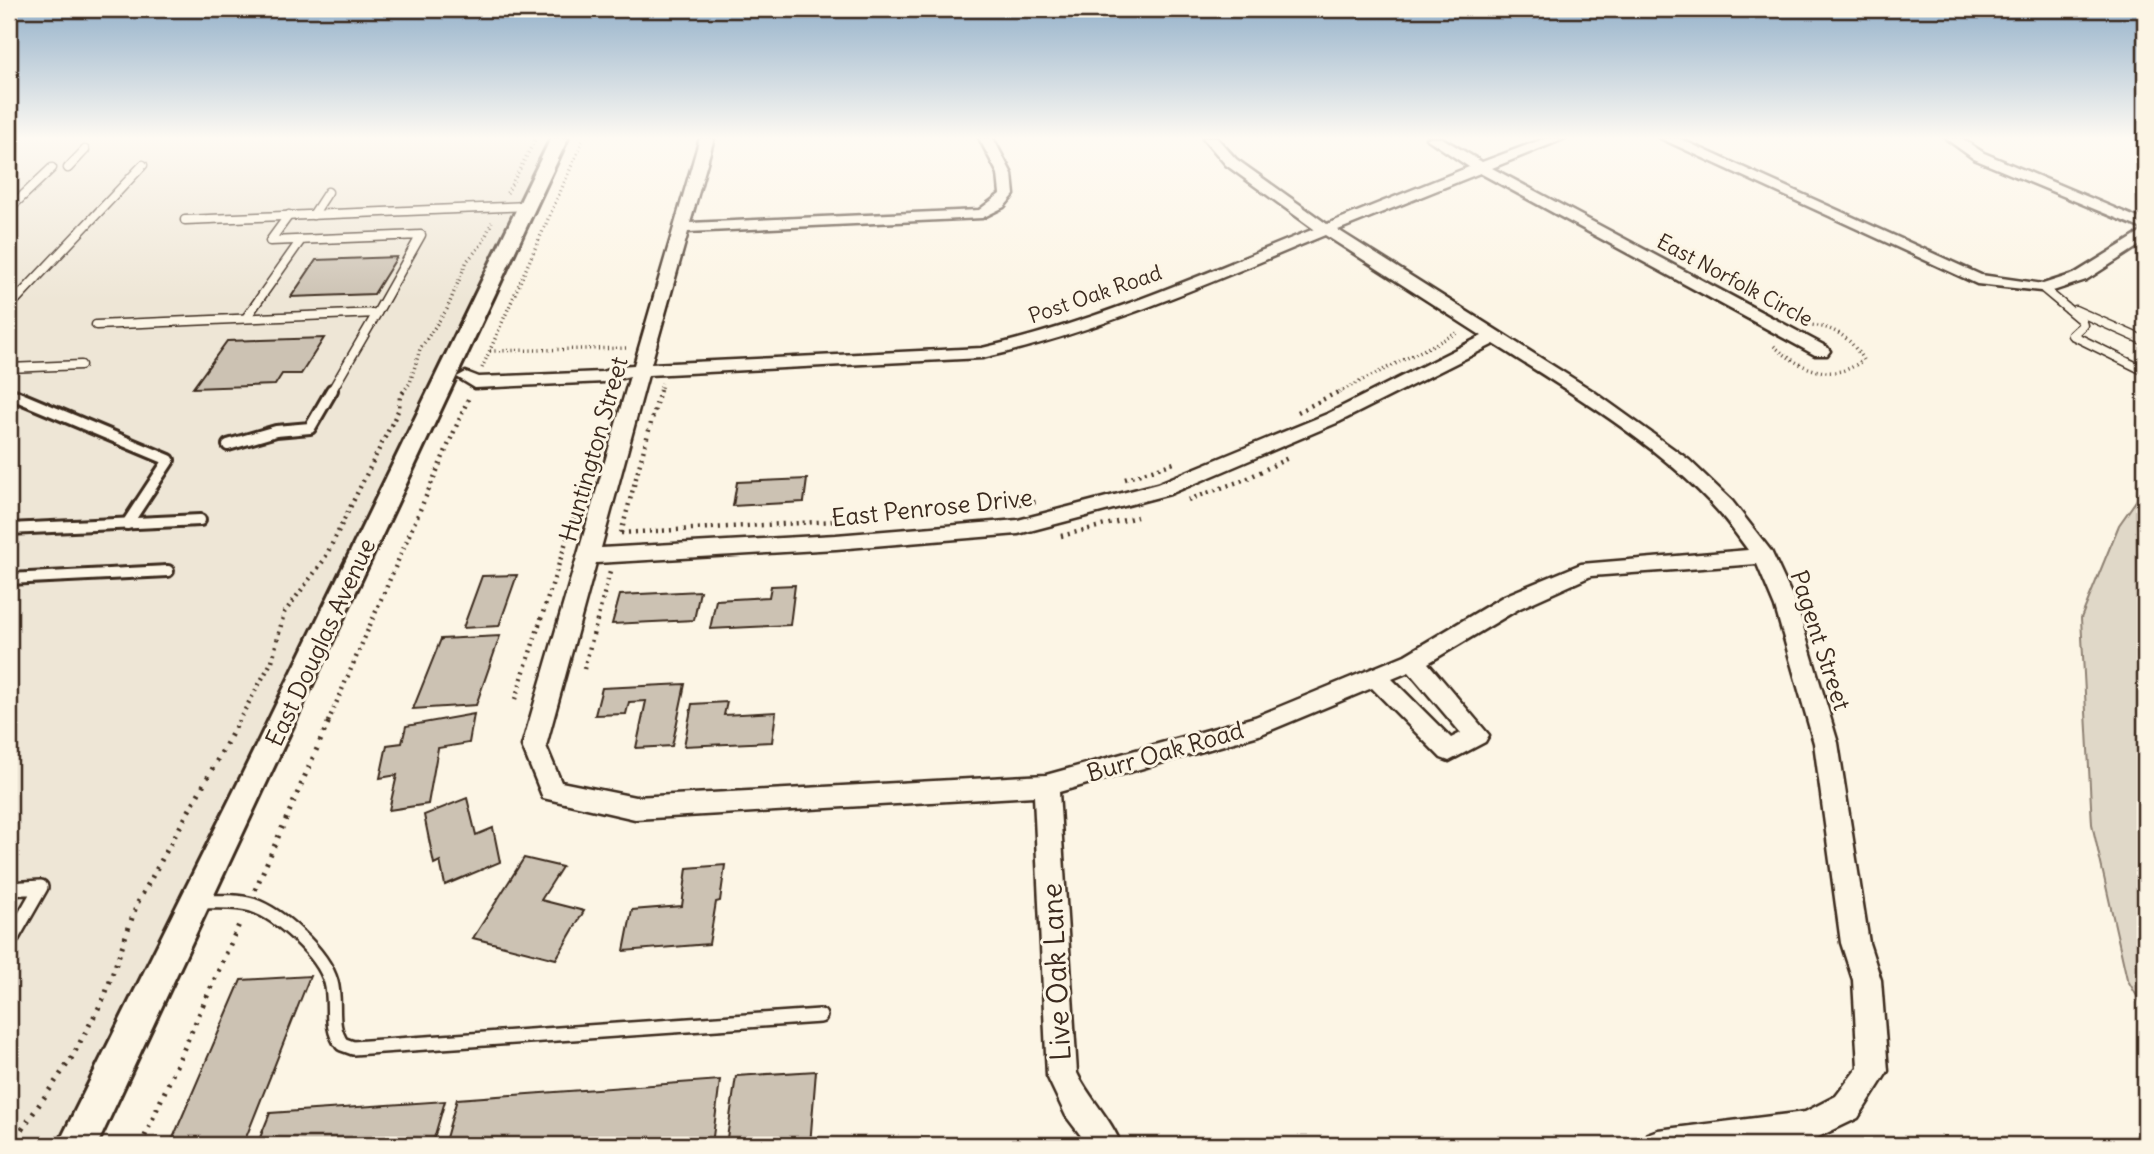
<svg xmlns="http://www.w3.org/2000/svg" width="2154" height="1154" viewBox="0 0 2154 1154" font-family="Delius,sans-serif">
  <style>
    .built { fill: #eee6d6 }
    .green { fill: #e0d8c8; stroke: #8e8173; stroke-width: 2 }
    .building { fill: #ccc2b3; stroke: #3b2a1e; stroke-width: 2 }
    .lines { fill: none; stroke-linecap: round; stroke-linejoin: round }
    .service-far2-casing { stroke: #3b2a1e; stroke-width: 11 }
    .service-far1-casing { stroke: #3b2a1e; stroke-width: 16 }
    .service-casing { stroke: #3b2a1e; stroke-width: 18 }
    .minor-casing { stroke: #3b2a1e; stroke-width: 5 }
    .tertiary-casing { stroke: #3b2a1e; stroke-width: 6 }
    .path-far2 { stroke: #3b2a1e; stroke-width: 3.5; stroke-dasharray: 1 3.5; stroke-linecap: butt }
    .path-far1 { stroke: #3b2a1e; stroke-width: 4.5; stroke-dasharray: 2 5; stroke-linecap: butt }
    .path { stroke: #3b2a1e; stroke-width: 5; stroke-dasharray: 2.5 7; stroke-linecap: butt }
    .service-far2 { stroke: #fcf5e5; stroke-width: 8 }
    .service-far1 { stroke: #fcf5e5; stroke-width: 10 }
    .service { stroke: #fcf5e5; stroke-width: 13 }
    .minor { fill: #fcf5e5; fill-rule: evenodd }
    .tertiary { fill: #fcf5e5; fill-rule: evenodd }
    .labels { text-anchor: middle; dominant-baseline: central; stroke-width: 6; stroke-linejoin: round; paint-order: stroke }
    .far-street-label { font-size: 21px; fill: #3b2a1e; stroke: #fcf5e5 }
    .street-label { font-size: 24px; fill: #3b2a1e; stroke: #fcf5e5 }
    .near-street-label { font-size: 28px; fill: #3b2a1e; stroke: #fcf5e5 }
  </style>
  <rect width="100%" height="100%" fill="#fcf5e5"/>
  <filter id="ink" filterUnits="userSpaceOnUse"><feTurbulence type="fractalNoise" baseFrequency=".0143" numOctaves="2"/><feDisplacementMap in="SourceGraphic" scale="14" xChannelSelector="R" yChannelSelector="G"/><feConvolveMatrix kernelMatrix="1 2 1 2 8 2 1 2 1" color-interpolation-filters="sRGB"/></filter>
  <g filter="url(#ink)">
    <path class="built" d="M9,138H560L81,1145H9Z"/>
    <path class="green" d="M2145,488V1010L2127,979L2092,824L2081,618L2119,525Z"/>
    <g class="building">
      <path d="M397,257L374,294L291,297L316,260Z"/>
      <path d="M324,338L301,374H282L275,385L193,388L227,341Z"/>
      <path d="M807,479L804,502L733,506L737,482Z"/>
      <path d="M517,575L499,626L463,628L482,576Z"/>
      <path d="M795,585L790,625L710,629L716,600L769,597L771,586Z"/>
      <path d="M700,591L694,620L612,624L620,595Z"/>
      <path d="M500,636L476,705L413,709L441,639Z"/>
      <path d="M685,684L672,746L636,748L646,701L629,702L626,714L595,715L602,688Z"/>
      <path d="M727,702L724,715L776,712L772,742L684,746L692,704Z"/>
      <path d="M474,714L469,743L438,748L428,804L389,810L397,775L380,778L387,745L402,743L406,726Z"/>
      <path d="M467,798L476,835L493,828L500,862L445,885L440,861L434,864L424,815Z"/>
      <path d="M524,858L562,867L541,900L584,911L556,959L473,938Z"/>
      <path d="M725,865L720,901L716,902L709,944L624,951L632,910L682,906L687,868Z"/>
      <path d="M310,976L243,1145H170L241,980Z"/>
      <path d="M816,1071L810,1145H726L736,1076Z"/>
      <path d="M720,1080L712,1145H444L457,1099Z"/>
      <path d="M445,1101L432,1145H257L270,1113Z"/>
    </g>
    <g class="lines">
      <defs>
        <g id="service-far2">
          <path d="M68,168L85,150"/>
          <path d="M9,209L52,168"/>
          <path d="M313,215L328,192"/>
          <path d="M185,220L528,206"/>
          <path d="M2044,289L2081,320L2083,325L2072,335L2145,371"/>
          <path d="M9,307L143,165"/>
          <path d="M2075,310L2145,341"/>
          <path d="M246,318L301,240"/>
          <path d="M96,325L377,313L421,235L270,241L289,215"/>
          <path d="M9,368L81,365"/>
          <path d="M331,392L377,313"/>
        </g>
        <g id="service-far1">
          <path d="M9,393L169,460L127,524"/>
          <path d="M228,445L276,431L310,428L332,390"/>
          <path d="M9,529L200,520"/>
          <path d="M9,579L168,571"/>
        </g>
        <g id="service">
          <path d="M9,889L41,887L9,943"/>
          <path d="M198,902C216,902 235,900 252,905C279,914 323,953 331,982C337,1003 328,1025 342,1044L353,1048L820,1016"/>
        </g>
        <g id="minor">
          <path d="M700,138H714L690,223L979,210L1000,194L998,174L979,138H993L1012,174L1014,195L1004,207L982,218L688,232L651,364L982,348C1094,323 1208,272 1314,229L1226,165L1203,138H1217L1236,159L1327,224L1469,167L1426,138H1442L1482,162L1546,138H1566L1492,168L1827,347L1830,351L1827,355H1815L1480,173L1338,230L1593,391L1689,460L1732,501L1771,551L1797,607L1838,743L1869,943L1881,980L1888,1071L1858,1118L1808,1142L1782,1145H1643L1647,1134L1658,1130L1805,1112L1836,1096L1858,1067L1853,980L1841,943L1814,743L1775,607L1757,564L1591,576L1520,608L1428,663L1489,735L1485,742L1449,761L1441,758L1372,688L1259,735L1059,792L1077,1073C1089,1098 1112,1120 1121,1145H1088L1066,1116L1047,1076L1034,796L635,819L543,798L522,746L630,376L605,382L475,388L457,377L466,372L479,377L602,372L619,366L634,365ZM1325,235L1482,336L1327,414L1157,484L1018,520L836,535L601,548L648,375L982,358C1100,332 1213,281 1325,235ZM1494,344C1567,390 1661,446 1718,511C1729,523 1738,537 1748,550L1581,564L1504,596L1405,655L1255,717L1046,775L635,797L561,782L546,746L596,563L836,549L1018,534L1170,494L1339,422ZM1409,672L1461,733L1451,738L1392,679Z"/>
          <path d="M1660,138H1678L1981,275L2043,284L2074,274L2145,230L1974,159L1945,138H1961L1984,153L2145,221V242L2086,280L2050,292L1977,284Z"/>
        </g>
        <path id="tertiary" d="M551,138H568L97,1145H58L238,783Z"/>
      </defs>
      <use href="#service-far2" class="service-far2-casing"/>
      <use href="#service-far1" class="service-far1-casing"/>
      <use href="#service" class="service-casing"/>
      <use href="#minor" class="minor-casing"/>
      <use href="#tertiary" class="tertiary-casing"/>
      <g class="path-far2">
        <path d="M507,193L536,138"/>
        <path d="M1774,346C1800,369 1833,384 1863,360C1851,338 1835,327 1810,325"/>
        <path d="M490,351L629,348"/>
        <path d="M482,368L584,138"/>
        <path d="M403,392L410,383L420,349L447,309L467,261L482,244L492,222"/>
        <path d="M660,392L662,383"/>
        <path d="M1339,392L1459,332"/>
      </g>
      <g class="path-far1">
        <path d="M1298,412L1342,390"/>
        <path d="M1125,479L1177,462"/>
        <path d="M1188,500L1246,479L1290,457"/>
        <path d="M992,509L1036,502"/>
        <path d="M621,533L872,519"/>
        <path d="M621,533L660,390"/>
        <path d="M1061,536L1137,517"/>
        <path d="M584,669L610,572"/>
        <path d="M515,699L578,505"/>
        <path d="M238,722L272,661L284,613L324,560L399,409L400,396L405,390"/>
        <path d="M328,722L469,397"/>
      </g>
      <g class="path">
        <path d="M255,890L329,721"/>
        <path d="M11,1145L71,1059L104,998L137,904L239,721"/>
        <path d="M141,1145L241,920"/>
      </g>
      <use href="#service-far2" class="service-far2"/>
      <use href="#service-far1" class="service-far1"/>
      <use href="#service" class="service"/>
      <use href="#minor" class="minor"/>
      <use href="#tertiary" class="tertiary"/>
    </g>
  </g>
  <linearGradient id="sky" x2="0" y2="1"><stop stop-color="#94b1ca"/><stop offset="0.46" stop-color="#fefaf3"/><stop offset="1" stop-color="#fefaf3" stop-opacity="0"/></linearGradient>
  <rect width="2154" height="300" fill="url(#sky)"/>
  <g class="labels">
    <g class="far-street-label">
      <text transform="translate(1735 280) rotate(28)">East Norfolk Circle</text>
      <text transform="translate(1095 294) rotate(-19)">Post Oak Road</text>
    </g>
    <g class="street-label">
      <text transform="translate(593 449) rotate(-74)">Huntington Street</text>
      <text transform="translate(932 507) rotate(-6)">East Penrose Drive</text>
      <text transform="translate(1821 640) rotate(72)">Pagent Street</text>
      <text transform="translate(320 642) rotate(-65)">East Douglas Avenue</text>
      <text transform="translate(1165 751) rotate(-16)">Burr Oak Road</text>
    </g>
    <g class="near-street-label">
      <text transform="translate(1056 972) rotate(-93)">Live Oak Lane</text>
    </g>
  </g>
  <rect width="2154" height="1154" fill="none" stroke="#fcf5e5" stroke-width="35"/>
  <rect x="18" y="18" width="2119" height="1119" fill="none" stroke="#3b2a1e" stroke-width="2.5" filter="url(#ink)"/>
</svg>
